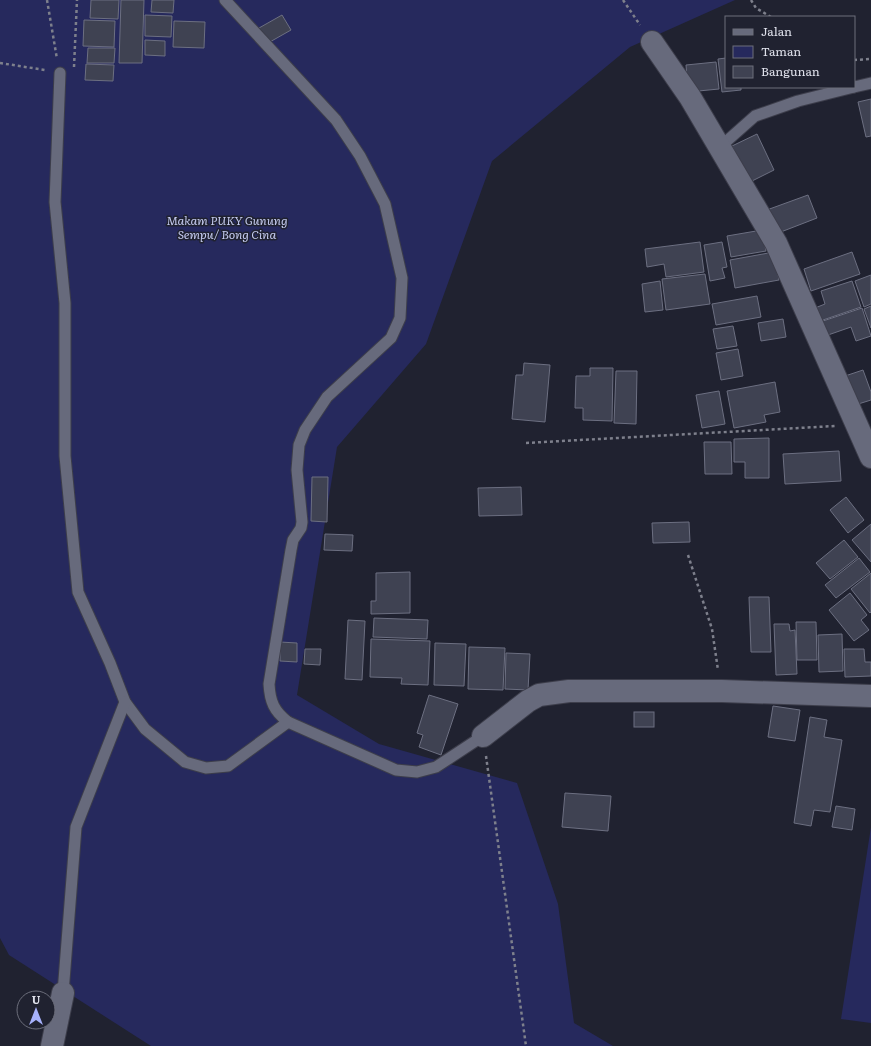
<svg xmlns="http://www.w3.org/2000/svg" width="871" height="1046" viewBox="0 0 871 1046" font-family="Literata,serif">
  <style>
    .green { fill: #26295d }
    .building { fill: #3f4252; stroke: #6c6f81 }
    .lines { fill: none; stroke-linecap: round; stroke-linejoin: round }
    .service-casing { stroke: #3d3e4b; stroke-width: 13 }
    .minor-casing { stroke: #3d3e4b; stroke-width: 24 }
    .path { stroke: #7e808c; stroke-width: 2.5; stroke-dasharray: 3 3; stroke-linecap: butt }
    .service { stroke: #676a7c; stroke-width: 11 }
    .minor { stroke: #676a7c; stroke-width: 22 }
    .labels { text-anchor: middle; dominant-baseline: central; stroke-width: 3; stroke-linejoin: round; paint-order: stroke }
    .park-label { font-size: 12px; font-style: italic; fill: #c4caef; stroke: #202230 }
  </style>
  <rect width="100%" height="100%" fill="#202230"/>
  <g class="green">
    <path d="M0,0H735L630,47L492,161L426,344L337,447L297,695L379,744L517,783L558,904L574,1023L613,1046H151L9,955L0,938Z"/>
    <path d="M871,827V1023L841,1019Z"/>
  </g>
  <g class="building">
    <path d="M91,0H119L118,19L90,18Z"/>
    <path d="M121,0H144L142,63H119Z"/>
    <path d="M152,0H174L173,13L151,12Z"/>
    <path d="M145,15L172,16L171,37L145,36Z"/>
    <path d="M282,15L291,30L268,43L259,28Z"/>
    <path d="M84,20L115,21L114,47L83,46Z"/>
    <path d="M174,21L205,22L204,48L173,47Z"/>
    <path d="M145,40L165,41V56L145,55Z"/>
    <path d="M88,48H115L114,63H87Z"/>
    <path d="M726,58V87H741V90L722,92L718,59Z"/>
    <path d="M716,62L719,89L688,92L686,65Z"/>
    <path d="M86,64L114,65L113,81L85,80Z"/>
    <path d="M871,99V136L866,137L858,102Z"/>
    <path d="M757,134L774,170L750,182L732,146Z"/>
    <path d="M808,195L817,218L773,235L764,211Z"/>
    <path d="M762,230L766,251L731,257L727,236Z"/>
    <path d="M700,242L704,272L666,277L664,264L647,267L645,249Z"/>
    <path d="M722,242L727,267L722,268L725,278L710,281L704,245Z"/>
    <path d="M774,252L779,280L735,288L730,260Z"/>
    <path d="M852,252L860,274L811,291L804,269Z"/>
    <path d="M705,274L710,304L666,310L662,279Z"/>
    <path d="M871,275V304L864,307L855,281Z"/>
    <path d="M660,281L663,310L645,312L642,284Z"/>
    <path d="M852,281L861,307L820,321L815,308L825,304L821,291Z"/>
    <path d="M757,296L761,317L716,325L712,304Z"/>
    <path d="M871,306V328L864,309Z"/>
    <path d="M862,308L871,336L856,341L851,327L828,335L823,321Z"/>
    <path d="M783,319L786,337L761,341L758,323Z"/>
    <path d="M733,326L737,346L717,349L713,329Z"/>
    <path d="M738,349L743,376L721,380L716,353Z"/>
    <path d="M524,363L550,365L545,422L512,419L516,375H523Z"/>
    <path d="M590,368H613L612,421L583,420V408H575L576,376H590Z"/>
    <path d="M863,370L871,392V400L855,405L845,376Z"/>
    <path d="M616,371H637L636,424L614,423Z"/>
    <path d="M775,382L780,412L764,415L766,422L734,428L727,391Z"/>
    <path d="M719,391L725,424L702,428L696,395Z"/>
    <path d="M769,438V478H745V462H734V439Z"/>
    <path d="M704,442H731L732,474H705Z"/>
    <path d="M839,451L841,481L785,484L783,454Z"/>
    <path d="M312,477H328L327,522L311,521Z"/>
    <path d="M521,487L522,515L479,516L478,488Z"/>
    <path d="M846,497L864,520L848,533L830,510Z"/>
    <path d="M689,522L690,542L653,543L652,523Z"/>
    <path d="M871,524V562L852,540Z"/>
    <path d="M325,534L353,535L352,551L324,550Z"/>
    <path d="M844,540L858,557L830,579L816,563Z"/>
    <path d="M859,558L870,572L836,598L825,585Z"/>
    <path d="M410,572V613L371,614V601H376V573Z"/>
    <path d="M871,573V612L870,613L851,589Z"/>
    <path d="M850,593L867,615L861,620L869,630L854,641L829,610Z"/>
    <path d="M749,597H769L771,652H751Z"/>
    <path d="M374,618L428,620L427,639L373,637Z"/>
    <path d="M348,620L365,621L362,680L345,679Z"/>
    <path d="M796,622H816L817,660H797Z"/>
    <path d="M774,624H789L790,631L795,630L797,674L776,675Z"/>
    <path d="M842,634L843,671L819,672L818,635Z"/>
    <path d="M371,639L430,641L428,685L401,684L402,678L370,677Z"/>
    <path d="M280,642L297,643V662L280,661Z"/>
    <path d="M435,643L466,644L464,686L434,685Z"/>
    <path d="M469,647L505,648L503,690L468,689Z"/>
    <path d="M305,649H321L320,665L304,664Z"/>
    <path d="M844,649H864L865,662H871V676L845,677Z"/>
    <path d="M506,653L530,654L528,690L505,689Z"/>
    <path d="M429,695L458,704L441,755L419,747L423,735L417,733Z"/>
    <path d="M773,706L800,710L795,741L768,737Z"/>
    <rect x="634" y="712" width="20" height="15"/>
    <path d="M810,717L827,720L824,737L842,740L830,812L814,810L811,826L794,823Z"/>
    <path d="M565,793L611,796L608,831L562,827Z"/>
    <path d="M836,806L855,809L852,830L832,827Z"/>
  </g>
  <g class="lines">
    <defs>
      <g id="service">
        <path d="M225,0L336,120L360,156L385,204L402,278L400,318L391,338L327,397L305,430L299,445L297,470L302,522L301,528L293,540L291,550L269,684C270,702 274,711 288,722L396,770L417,772L436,767L483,736"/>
        <path d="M60,73L55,202L65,303V456L78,592L110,663L125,702L145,729L185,762L206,768L228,766L288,722"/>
        <path d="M854,87L871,83"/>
        <path d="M720,147L755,116L798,101L854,87"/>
        <path d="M63,993L76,827L125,702"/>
      </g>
      <g id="minor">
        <path d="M652,42L690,97L776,243L871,457"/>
        <path d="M483,736L528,701L539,695L569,691H722L871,696"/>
        <path d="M52,1046L63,993"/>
      </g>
    </defs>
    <use href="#service" class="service-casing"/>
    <use href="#minor" class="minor-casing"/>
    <g class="path">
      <path d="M47,0L57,59"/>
      <path d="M623,0L640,25"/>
      <path d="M751,0L756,8L771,17"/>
      <path d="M854,60L871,59"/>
      <path d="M0,63L45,70"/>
      <path d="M74,67L77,0"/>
      <path d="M526,443L835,426"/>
      <path d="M688,555L712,629L718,670"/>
      <path d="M486,756L526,1046"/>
    </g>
    <use href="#service" class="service"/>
    <use href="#minor" class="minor"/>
  </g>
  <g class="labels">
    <g class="park-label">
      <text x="227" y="220">Makam PUKY Gunung<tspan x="227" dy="14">Sempu/ Bong Cina</tspan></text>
    </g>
  </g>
  <rect x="725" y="16" width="130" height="72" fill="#202230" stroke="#6c6e7b"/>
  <rect x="733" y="29" width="20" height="6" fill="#676a7c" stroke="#6c6e7b"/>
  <text x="761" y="36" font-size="12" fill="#dfe1eb">Jalan</text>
  <rect x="733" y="46" width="20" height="12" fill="#26295d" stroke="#6c6e7b"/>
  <text x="761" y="56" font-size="12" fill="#dfe1eb">Taman</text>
  <rect x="733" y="66" width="20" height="12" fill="#3f4252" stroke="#6c6e7b"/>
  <text x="761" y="76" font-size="12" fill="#dfe1eb">Bangunan</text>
  <g transform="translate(36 1010)"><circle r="19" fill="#202230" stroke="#6c6e7b"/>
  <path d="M0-3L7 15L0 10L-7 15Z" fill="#a6b1fc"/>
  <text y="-6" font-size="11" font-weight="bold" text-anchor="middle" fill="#dfe1eb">U</text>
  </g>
</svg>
